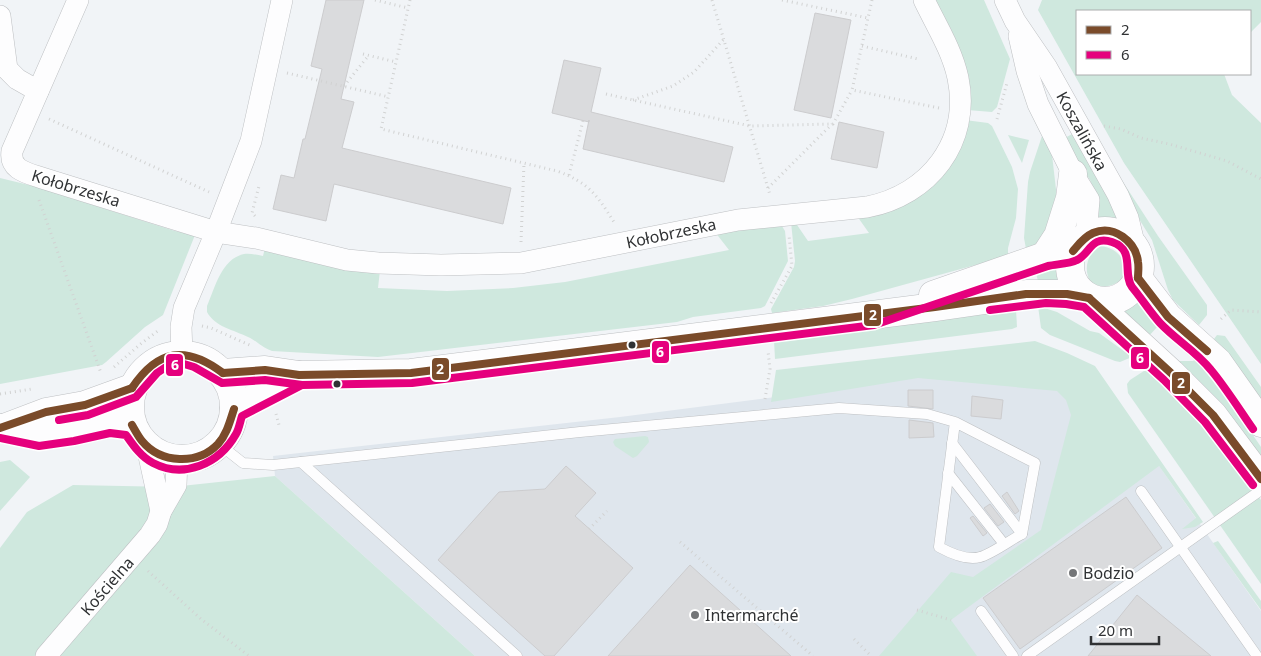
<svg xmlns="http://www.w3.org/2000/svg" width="1261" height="656" viewBox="0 0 1261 656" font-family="'Noto Sans',sans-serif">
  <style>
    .built { fill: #dfe6ed }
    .green { fill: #cfe8de }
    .building { fill: #dadbdd; stroke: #ccccce }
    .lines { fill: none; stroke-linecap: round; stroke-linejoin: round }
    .lane-casing { stroke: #bec0c3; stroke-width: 11 }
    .street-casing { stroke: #bec0c3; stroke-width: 22 }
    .secondary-casing { stroke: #bec0c3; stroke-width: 29 }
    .path { stroke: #d1d2d2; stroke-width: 3; stroke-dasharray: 1 4; stroke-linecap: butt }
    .lane { stroke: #fdfdfe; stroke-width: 10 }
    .street { stroke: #fdfdfe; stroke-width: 21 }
    .secondary { stroke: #fdfdfe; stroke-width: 28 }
    .bus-1-casing { stroke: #fff; stroke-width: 11 }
    .bus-2-casing { stroke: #fff; stroke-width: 11 }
    .bus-1 { stroke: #7a4b2a; stroke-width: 8 }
    .bus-2 { stroke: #e5007d; stroke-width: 8 }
    .bus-dot { fill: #303234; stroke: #fff; stroke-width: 2 }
    .poi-dot { fill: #747678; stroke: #fff; stroke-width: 2 }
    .labels { text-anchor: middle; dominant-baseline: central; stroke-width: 4; stroke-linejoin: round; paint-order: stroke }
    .street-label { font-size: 16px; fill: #303234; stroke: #fff }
    .poi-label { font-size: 16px; fill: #303234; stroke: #fff; text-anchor: start }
    .line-badge { stroke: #fff; stroke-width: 2 }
    .badge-label { font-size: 14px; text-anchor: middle; font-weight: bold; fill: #fff }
  </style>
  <rect width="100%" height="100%" fill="#f1f4f7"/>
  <path class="built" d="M921,376L1110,396L1261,611V656H475L275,476L273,456L620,417L791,395Z"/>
  <g class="green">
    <path d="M934,0H984L1010,59L997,107L992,112L967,110Z"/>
    <path d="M1042,0H1261V22L1250,33V11H1077V74H1224L1232,95L1261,123V364L1124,163L1038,10Z"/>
    <path d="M965,120L988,123L992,126L1012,167L1018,189L1016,218L1008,248V256L852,299L823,306L772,313L771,309L794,267L795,261L791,222H795L808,241L869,233L857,216L884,211Z"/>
    <path d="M1074,133L1116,207L1120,224L1107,220H1098L1093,188L1090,180L1063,139Z"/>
    <path d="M1045,134L1051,146L1058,207L1056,214L1031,253L1027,254L1024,238L1028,182L1030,172L1042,136Z"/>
    <path d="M1008,135L1029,140L1022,163Z"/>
    <path d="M0,178L33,186L175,231L195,235L163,315L145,327L106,362L102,365L0,384Z"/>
    <path d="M1121,179L1158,236L1207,305V315L1199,325L1173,300L1168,290L1152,240L1115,180Z"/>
    <path d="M780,223L785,231L788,261L765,306L761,308L693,317L677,322L378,357L272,351C261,347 257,341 248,337C234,330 215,327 207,312V306C215,288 221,259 244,254C250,253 257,255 263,256L265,248L380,270L378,288L447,291L513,288L565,282L729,250L715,232Z"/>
    <path d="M1098,246C1114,246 1126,258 1128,274C1117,285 1107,289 1092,285C1083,271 1086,257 1098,246Z"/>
    <path d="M1061,263L1062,281H1038L1035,269Z"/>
    <path d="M1141,296L1159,325L1147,338L1118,310L1132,304Z"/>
    <path d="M1038,306L1057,312L1090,331L1099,333L1132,357L1120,362L1115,361L1050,335L1041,328Z"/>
    <path d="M1016,309L1017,327L1012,329L775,359L774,340Z"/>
    <path d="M1217,335L1225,336L1261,387V405L1224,349L1214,339Z"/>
    <path d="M1035,341L1067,353L1095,366L1203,522L1195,527L1182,529L1196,518L1159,466L951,620L977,656H879L951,572L973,577L1041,530L1071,415L1066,400L1057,391L918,378L771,402L776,370Z"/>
    <path d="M1197,358L1208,369L1261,447V459L1178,364L1180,361H1193Z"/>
    <path d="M1147,369L1169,388L1209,430L1261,500V584L1128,393L1127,384L1130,380Z"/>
    <path d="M645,436L648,437L649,442L637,456L633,458L615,446L613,442L615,439Z"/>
    <path d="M10,460L30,477L0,511V462Z"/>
    <path d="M275,476L475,656H0V548L27,512L73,485L172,487Z"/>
    <path d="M1218,541L1261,601V610L1213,543Z"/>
  </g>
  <g class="building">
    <path d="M326,0H364L341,99L354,102L342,148L511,188L503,224L334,184L326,221L273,209L281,175L294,178L303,139H305L322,69L311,66Z"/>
    <path d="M815,13L851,20L831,118L794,110Z"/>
    <path d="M564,60L601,68L591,112L733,147L724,182L583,149L589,120V122L552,113Z"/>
    <path d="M839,122L884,132L877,168L831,159Z"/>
    <path d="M908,390H933V409L908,406Z"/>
    <path d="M972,396L1003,400L1001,419L971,416Z"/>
    <path d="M909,420L933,423L934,437L909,438Z"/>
    <path d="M566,466L596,493L575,516L633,568L554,656H545L438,560L499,492L545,489Z"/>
    <path d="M1007,492L1019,511L1015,514L1002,496Z"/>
    <path d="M1126,497L1162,548L1020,649L983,598Z"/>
    <path d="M990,504L1004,522L998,526L984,508Z"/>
    <path d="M973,516L987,533L983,536L970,518Z"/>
    <path d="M690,565L701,575L791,656H608Z"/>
    <path d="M1137,595L1211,656H1088Z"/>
  </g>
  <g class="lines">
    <defs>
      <g id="lane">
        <path d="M952,443L1022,534"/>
        <path d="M219,444L243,463L273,465L580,432L839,408L927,414L955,422L939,547C950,553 967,561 980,557C990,555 1012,539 1022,534L1035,463L955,422"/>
        <path d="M301,462L517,656"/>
        <path d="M948,473L1004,544"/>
        <path d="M1141,491L1257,656"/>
        <path d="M981,611L1013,656"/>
        <path d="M1027,656L1261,490"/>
      </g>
      <g id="street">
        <path d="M78,0L12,151C9,170 27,173 42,178L216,232L256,238L347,260L378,263L441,265L521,263L738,220L867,207C929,195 971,142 958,78C952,50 936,25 924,0"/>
        <path d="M1005,0L1015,21L1047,68L1118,195L1128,218L1135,247"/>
        <path d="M0,16L7,69L17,79L38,91"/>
        <path d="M1019,36L1027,71L1038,104L1073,174L1089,200L1086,236"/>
        <path d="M182,354L181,327L184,308L216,232L251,141L282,0"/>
        <path d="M147,447L161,511"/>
        <path d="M46,656L150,535L157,524L161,511L176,485L177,459"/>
      </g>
      <g id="secondary">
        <circle cx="1105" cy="266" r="35"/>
        <path d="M1045,256L1058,236L1070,198L1073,174"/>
        <path d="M1138,278L1168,317L1218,362L1261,423"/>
        <path d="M933,295L1045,256L1073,251"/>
        <path d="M1089,298L1171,373L1213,415L1261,479"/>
        <circle cx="182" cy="407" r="52"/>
        <path d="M223,373L265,370L299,375L411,373L935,307L1026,294H1067L1089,298"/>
        <path d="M234,409L299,375"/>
        <path d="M1,428L38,436L73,431L109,423L132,425"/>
        <path d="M4,428L46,412L85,405L132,388"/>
      </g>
    </defs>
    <use href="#lane" class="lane-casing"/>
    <use href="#street" class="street-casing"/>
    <use href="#secondary" class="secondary-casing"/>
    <g class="path">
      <path d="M375,0L408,8"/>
      <path d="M410,0L381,129L557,171C589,183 596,194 614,222"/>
      <path d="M712,0L770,195"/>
      <path d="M782,0L868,18"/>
      <path d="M872,0L852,90L939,108"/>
      <path d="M862,46L918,59"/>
      <path d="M363,54L396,62"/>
      <path d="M287,73L389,97"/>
      <path d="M344,86L369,55"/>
      <path d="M606,94L750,126L833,124L852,90"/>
      <path d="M633,100L673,86L694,72L724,39"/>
      <path d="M49,119L209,192"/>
      <path d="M997,119L1007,83"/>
      <path d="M1104,126L1121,129L1141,138L1169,144L1227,161L1261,179"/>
      <path d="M569,175L583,121"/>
      <path d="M768,188L832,124"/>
      <path d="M39,200L101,373"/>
      <path d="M255,216L252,213L259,186"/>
      <path d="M521,242L524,163"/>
      <path d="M771,303L792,266L789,235"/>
      <path d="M1221,319L1231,310L1261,312"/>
      <path d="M202,326L211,328L252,346"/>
      <path d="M114,367L143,342L159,330"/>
      <path d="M0,394L32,389"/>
      <path d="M765,399L770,369L768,351"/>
      <path d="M276,414L279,425"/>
      <path d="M589,529L607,511"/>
      <path d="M680,542L813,656"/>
      <path d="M148,571L201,619L249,656"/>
      <path d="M917,610L951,620"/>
      <path d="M854,639L871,656"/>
    </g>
    <use href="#lane" class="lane"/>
    <use href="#street" class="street"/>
    <use href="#secondary" class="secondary"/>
    <defs>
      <g id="bus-1">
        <path d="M1073,251C1079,244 1084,237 1093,233C1114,224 1136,242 1138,262C1139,267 1138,273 1138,278"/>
        <path d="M1138,278L1168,317L1207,351"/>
        <path d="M1089,298L1171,373L1213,415L1261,479"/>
        <path d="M223,373L265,370L299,375L411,373L935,307L1026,294H1067L1089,298"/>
        <path d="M132,388C158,349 186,345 223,373"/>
        <path d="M132,425C135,430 138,436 142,441C161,464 198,465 218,444C227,434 230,421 234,409"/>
        <path d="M0,428L46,412L85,405L132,388"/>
      </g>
      <g id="bus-2">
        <path d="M990,310L1046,303L1066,304L1084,307L1164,380L1205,422L1253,485"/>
        <path d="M59,420L88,415L136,397L157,373L166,367L175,365L184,364L194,367L222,383L265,380L302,385"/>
        <path d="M0,438L39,446L74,441L110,433L126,435C133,445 141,457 153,463C184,479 219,464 236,434C239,429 240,422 242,416L302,385L412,383L874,325L1048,266C1057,264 1069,264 1077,260C1090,254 1091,235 1112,242C1136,250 1122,273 1132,287C1142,299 1150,312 1160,323C1176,340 1197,352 1211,370C1226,388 1239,409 1253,429"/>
      </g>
    </defs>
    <use href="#bus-1" class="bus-1-casing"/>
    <use href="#bus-2" class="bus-2-casing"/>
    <use href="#bus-1" class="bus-1"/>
    <use href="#bus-2" class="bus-2"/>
  </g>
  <g class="bus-dot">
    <circle cx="632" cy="345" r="4.5"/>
    <circle cx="337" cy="384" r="4.5"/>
  </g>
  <g class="poi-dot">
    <circle cx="1073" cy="573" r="5"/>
    <circle cx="695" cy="615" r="5"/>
  </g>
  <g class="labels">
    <g class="street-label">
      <text transform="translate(1082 131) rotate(61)">Koszalińska</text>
      <text transform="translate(76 188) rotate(17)">Kołobrzeska</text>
      <text transform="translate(671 233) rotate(-12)">Kołobrzeska</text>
      <text transform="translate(107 586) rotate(-49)">Kościelna</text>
    </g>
    <g class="poi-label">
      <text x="1083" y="573">Bodzio</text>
      <text x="705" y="615">Intermarché</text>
    </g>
  </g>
  <g class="line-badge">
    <rect x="863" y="303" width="19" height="24" rx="5" fill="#7a4b2a"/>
    <rect x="651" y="340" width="19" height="24" rx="5" fill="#e5007d"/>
    <rect x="1130" y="346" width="20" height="24" rx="5" fill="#e5007d"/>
    <rect x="165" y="353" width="19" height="24" rx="5" fill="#e5007d"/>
    <rect x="431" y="357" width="19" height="24" rx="5" fill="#7a4b2a"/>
    <rect x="1171" y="371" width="20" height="24" rx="5" fill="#7a4b2a"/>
  </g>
  <g class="badge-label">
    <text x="873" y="320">2</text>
    <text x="660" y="357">6</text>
    <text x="1140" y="363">6</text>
    <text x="175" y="370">6</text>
    <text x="440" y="374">2</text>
    <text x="1181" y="388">2</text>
  </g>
  <rect x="1076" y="10" width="175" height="65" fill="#ffffff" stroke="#acadae"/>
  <rect x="1086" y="26" width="25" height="8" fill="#7a4b2a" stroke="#acadae"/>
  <text x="1121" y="35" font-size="15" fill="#303234">2</text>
  <rect x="1086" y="51" width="25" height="8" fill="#e5007d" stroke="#acadae"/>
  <text x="1121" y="60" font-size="15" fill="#303234">6</text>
  <path d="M1091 636v8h68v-8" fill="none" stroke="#303234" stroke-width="2.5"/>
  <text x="1098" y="636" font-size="15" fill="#303234" stroke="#ffffff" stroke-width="4" paint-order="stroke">20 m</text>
</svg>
